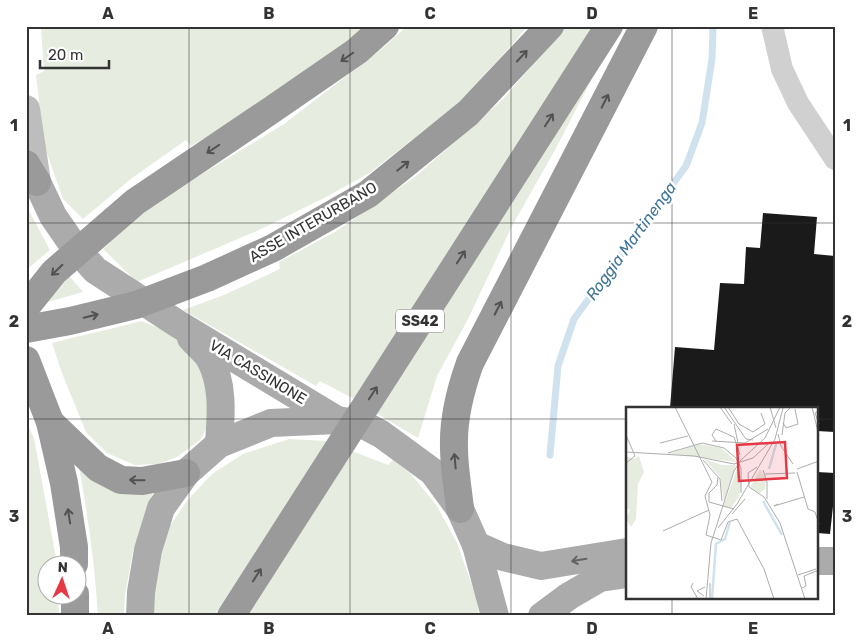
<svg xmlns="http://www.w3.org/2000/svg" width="861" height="642" viewBox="0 0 861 642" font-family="Rubik,sans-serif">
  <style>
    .green { fill: #e6ecdf }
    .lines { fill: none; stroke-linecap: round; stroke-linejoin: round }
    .stream { stroke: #cfe2ee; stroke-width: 7 }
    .building { fill: #1a1a1a }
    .street { stroke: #d0d0d0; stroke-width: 22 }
    .secondary { stroke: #bdbdbd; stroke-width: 28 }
    .primary { stroke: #ababab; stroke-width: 28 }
    .highway { stroke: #9a9a9a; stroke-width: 28 }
    .oneway { stroke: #525252 }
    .oneway2 { stroke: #636363 }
    .grid { fill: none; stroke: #333; stroke-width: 1; stroke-opacity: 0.55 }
    .labels { text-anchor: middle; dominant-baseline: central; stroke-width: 5; stroke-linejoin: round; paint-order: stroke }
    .shield { fill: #fff; stroke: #707070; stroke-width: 1 }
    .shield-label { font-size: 14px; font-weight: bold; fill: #333 }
    .street-label { font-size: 15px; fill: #333; stroke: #fff }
    .water-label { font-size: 16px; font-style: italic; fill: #3f7597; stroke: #fff }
    .inset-river { fill: none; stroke: #cfe2ee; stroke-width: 2.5 }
    .inset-road { fill: none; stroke: #adadad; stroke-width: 1 }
    .view { fill: #e63946; fill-opacity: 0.15; stroke: #e63946; stroke-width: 2.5 }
    .inset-edge { fill: none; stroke: #333; stroke-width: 2.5 }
    .neatline { fill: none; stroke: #333; stroke-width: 2 }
    .grid-label { font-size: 16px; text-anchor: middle; font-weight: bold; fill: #333 }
  </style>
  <rect width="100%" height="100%" fill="#fff"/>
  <g class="green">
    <path d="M41,26H369L220,129L191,146L186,140L132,178L83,219L63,199L44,145L36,75L44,71Z"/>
    <path d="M407,26H527L517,39L460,102L371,172L326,197L259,230L137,282L103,249L128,225L166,196L284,124L384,47Z"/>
    <path d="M566,26H594L356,400L320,381L316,386L183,310L224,295L280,269L279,262L335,232L415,177L503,99Z"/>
    <path d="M608,48L555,150L512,226L467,321L437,376L418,438L376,413Z"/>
    <path d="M26,205L50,250L26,270Z"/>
    <path d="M55,259L83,292L34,306Z"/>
    <path d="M141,321L164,330L189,346L207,363L212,418L200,440L177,457L158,464L135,465L107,453L86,432L62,373L52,343C82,335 112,329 141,321Z"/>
    <path d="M26,422L34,438L56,558V564H48V594L58,595L59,616H26Z"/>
    <path d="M289,439L327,441L214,616H150L157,561L167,530L187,501L212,474L243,454Z"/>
    <path d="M352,451L388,465L393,460L411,474L437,506L457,543L476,597L479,616H247Z"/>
    <path d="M79,467L153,492L133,551L125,595L124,616H98C95,566 88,516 79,467Z"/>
  </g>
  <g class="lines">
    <path class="stream" d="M550,455L558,366L574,319L686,166L702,123L712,59L713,26"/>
  </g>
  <g class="building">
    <path d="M763,213L817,217L814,254L835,256V432L817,431V408H670L675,347L714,350L720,283L744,284L746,247L760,248Z"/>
    <path d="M817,472L835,473V488L830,534L817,533Z"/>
  </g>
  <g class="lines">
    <path class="street" d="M772,26L782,69L798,103L835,159"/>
    <path class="secondary" d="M26,109L37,182"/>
    <g class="primary">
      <path d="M37,182L53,216L73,245L95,270L178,324L337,420"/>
      <path d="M191,338C197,345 205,351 210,359C224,385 221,416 219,444"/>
      <path d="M476,545L503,557L541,566L627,552"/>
      <path d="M817,561H835"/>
      <path d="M140,616L141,592L148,550L161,508L186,473L219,444L271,423L337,420L362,424L381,434L433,472L460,509L476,545L495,616"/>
      <path d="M542,616L569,596L600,578L627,574"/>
    </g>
    <g class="highway">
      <path d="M26,164L37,182"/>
      <path d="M26,307L54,272L135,202L270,111L357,51L385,26"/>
      <path d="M26,329L70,321L136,305L207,278L273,248L368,194L468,113L550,26"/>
      <path d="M26,360L50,422L64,483L74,547V564"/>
      <path d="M50,422L98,468L121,480L142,481L186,473"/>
      <path d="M460,509C458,489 454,468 454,447C453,418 460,391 470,363L644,26"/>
      <path d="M75,594V616"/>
      <path d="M231,616L609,26"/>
    </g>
  </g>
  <defs><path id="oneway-shaft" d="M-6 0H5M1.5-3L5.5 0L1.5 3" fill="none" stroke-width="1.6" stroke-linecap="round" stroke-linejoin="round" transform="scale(1.25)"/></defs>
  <g class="oneway">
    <use href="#oneway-shaft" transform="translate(522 56) rotate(-47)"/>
    <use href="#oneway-shaft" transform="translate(347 57) rotate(145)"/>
    <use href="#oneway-shaft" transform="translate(605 101) rotate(-63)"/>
    <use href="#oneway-shaft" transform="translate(549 120) rotate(-57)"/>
    <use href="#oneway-shaft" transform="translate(213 149) rotate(146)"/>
    <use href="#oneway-shaft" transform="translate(403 166) rotate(-39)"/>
    <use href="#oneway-shaft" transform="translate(461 257) rotate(-57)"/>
    <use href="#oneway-shaft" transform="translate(57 270) rotate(136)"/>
    <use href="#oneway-shaft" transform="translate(498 308) rotate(-63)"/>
    <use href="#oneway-shaft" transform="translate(91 316) rotate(-13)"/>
    <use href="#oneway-shaft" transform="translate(373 393) rotate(-57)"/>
    <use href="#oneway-shaft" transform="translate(455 461) rotate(-95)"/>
    <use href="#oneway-shaft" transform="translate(137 480) rotate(-179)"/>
    <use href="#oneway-shaft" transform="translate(69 516) rotate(-99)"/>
    <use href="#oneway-shaft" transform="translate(257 575) rotate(-57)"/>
  </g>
  <use class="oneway2" href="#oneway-shaft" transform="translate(579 560) rotate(171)"/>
  <path class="grid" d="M189,26V616M350,26V616M511,26V616M672,26V408M26,223H835M26,419H627M817,419H835M672,598V616"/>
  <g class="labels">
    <rect class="shield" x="396" y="309.5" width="48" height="23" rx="4"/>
    <g class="shield-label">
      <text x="420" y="321">SS42</text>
    </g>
    <g class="street-label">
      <text transform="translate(313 222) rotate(-30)">ASSE INTERURBANO</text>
      <text transform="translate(258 372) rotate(31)">VIA CASSINONE</text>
    </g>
    <g class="water-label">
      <text transform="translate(631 241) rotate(-54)">Roggia Martinenga</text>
    </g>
  </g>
  <g transform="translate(626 407)">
    <rect width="192" height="192" fill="#fff"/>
    <path d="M73,37L95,41L111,55L43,47ZM0,49L8,52L13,49L18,65L12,77L10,112L5,120L0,112L4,102H0ZM78,52L96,58H110L98,94L94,70ZM112,59L116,75L113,90L105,101L97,100ZM134,62L140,73L139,82L134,86L124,81Z" fill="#e6ecdf"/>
    <path class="inset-river" d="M143,62L151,34M137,94L156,128M86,192L90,137L99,132L104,115"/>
    <path class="inset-road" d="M49,0L86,75L79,89L84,108L80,128L95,133L102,115L111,112L138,162L148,192M94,0L106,17M98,0L120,32L127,33M102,0L113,17L127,25L139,17L135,6M144,0L150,21M186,0L193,29M193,4L189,6L193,17M157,16L160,21L172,17L169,2M108,17L112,36M152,27L155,39L167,57M0,28L9,49L0,56M156,28L159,6L165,0M86,34L119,36L142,22M90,34L86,28L90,22L108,30L114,48M34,36L62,29M0,45L68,49L108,57L127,51L142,37M42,46L76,36L98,41L110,51L115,61V86M77,53L94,72L96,94M131,60L122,66L123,80L138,90L154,116L179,192M171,62L193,54M137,63L141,75V92M171,65L182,102L189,105L193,117M139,67L169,66M92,70L91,78L83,86V95L108,102M152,97L148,99L178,90M106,107L119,92M92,121L111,97L149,32L157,1M37,124L83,103M172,168L190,162M67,176L65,180L72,192M84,176V192M176,181L180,179L178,169L193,163M78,189L71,184L79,180M80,192L85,136L108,64L115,53L139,31L154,0"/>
    <path class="view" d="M159,35L161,71L113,74L111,38Z"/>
    <rect width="192" height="192" class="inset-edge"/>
  </g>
  <rect width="861" height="642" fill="none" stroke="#ffffff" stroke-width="55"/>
  <g transform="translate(62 580) rotate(3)"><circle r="24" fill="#ffffff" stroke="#adadad"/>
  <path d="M0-4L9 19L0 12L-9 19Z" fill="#e63946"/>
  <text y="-8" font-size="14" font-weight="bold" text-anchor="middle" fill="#333333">N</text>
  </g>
  <path d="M40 60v8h69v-8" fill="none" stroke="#333333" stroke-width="2.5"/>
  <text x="48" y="60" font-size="15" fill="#333333" stroke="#ffffff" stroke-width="4" paint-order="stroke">20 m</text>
  <rect x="28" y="28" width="806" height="586" class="neatline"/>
  <g class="grid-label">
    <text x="108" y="19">A</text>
    <text x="269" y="19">B</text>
    <text x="430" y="19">C</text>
    <text x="592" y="19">D</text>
    <text x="753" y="19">E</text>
    <text x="14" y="131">1</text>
    <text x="847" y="131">1</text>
    <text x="14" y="327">2</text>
    <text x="847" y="327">2</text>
    <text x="14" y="522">3</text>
    <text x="847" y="522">3</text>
    <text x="108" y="634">A</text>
    <text x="269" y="634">B</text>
    <text x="430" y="634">C</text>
    <text x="592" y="634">D</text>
    <text x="753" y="634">E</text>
  </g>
</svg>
